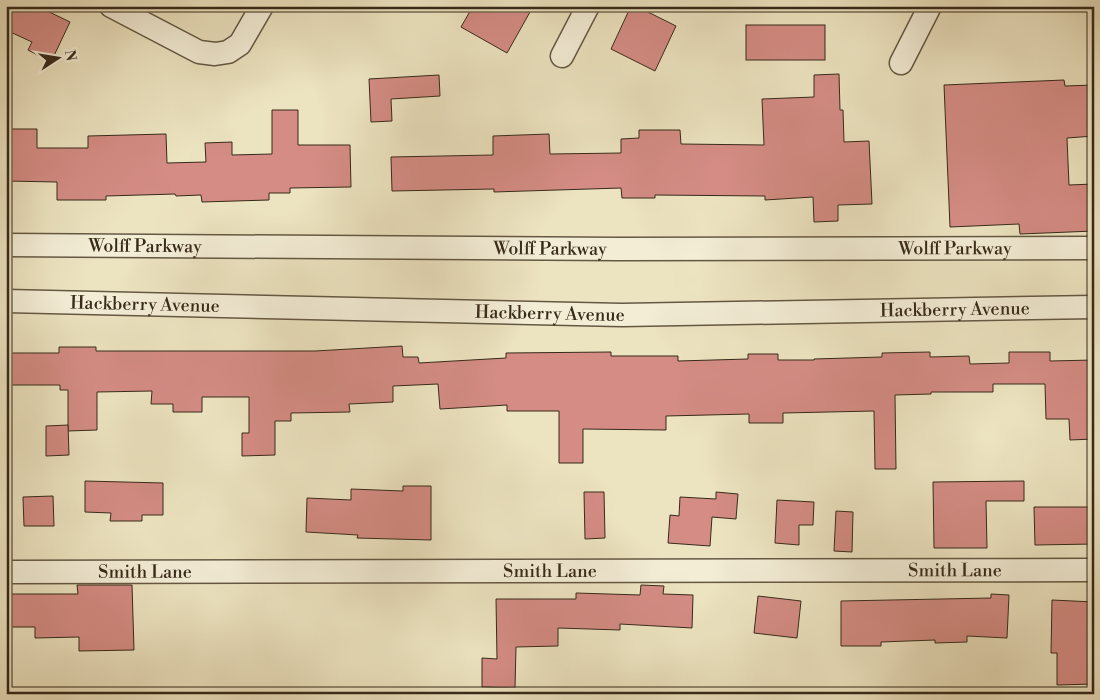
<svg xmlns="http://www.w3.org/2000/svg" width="1100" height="700" viewBox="0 0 1100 700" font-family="'Libre Bodoni',serif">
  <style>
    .building { fill: #d48c84; stroke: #372a19 }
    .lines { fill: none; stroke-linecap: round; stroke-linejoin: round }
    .minor-casing { stroke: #645843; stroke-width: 25 }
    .minor { stroke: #f3edd6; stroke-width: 22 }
    .labels { text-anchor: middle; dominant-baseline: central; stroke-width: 4; stroke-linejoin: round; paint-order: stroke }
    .street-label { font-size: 18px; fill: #372a19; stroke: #f3edd6 }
  </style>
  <rect width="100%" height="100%" fill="#ece3c0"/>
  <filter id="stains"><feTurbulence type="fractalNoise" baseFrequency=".004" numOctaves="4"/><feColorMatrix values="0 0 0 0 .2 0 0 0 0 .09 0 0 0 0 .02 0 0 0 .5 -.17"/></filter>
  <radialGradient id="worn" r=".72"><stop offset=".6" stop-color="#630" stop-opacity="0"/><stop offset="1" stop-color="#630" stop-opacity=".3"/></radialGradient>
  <g class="building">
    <path d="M6,6H37L70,22L51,62L28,50L32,42L6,30Z"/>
    <path d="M473,6H519L530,12L507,53L461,27Z"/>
    <path d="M631,6H636L676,26L655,71L611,49Z"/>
    <rect x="746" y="25" width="79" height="35"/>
    <path d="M839,74L840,110H843L844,142L869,141L872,204L838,205V221L814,222L813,197L765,200V196L655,195V198H622L621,188L494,192V189L392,191L391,157L493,155V136L549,134L550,154L621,153V139L639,138V130H680L681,144L764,145L762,99L814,97V75Z"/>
    <path d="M439,75L440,96L391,99L392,121L371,122L369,79Z"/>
    <path d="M1064,80L1065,86L1094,85V136L1067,138L1069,185L1094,184V231L1020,234L1019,224L950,227L944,85Z"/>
    <path d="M272,110H298V145H350L351,187L290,188V193H269V200L202,202L201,195L176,196L175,194L106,196V200H57V182L6,181V129H37V148H88V136L166,134L167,163L206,162L205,143L232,142V155L272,154Z"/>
    <path d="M402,346L403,357H418L419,363L506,358V353L611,352V356H678V361L748,359V354H778V360H814V359L882,357V353L930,352V357L969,356L970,364L1009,363V352H1050V361L1094,360V439L1070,440L1069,419H1046L1045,384H993V392H931V394L895,395L896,469H875L874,411L783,413V423H749V414L666,416V430L583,429V463H559V411H507V405L440,409L438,384L393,386V402L349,404L350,412L291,413V421H275V455L242,456V433H249V397H202V412H173V404H151L152,391L97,392V430L68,431V390H60V385H6V353H59V347H96V351H315Z"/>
    <path d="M68,425L69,455L46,456V426Z"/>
    <path d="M85,481L163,483V515H142V521H110L111,513L85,512Z"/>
    <path d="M1024,481V501H986L987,548H934L933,482Z"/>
    <path d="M403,486H431V540L357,538L358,535L306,532L307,498L351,500V489L403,491Z"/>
    <path d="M584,492H604L605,538L585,539Z"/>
    <path d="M716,492L738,494L736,519L712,517L710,546L668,543L670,515L679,516L680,497L716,499Z"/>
    <path d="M53,496L54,526H24L23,497Z"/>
    <path d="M777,500L814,502L813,525H799V545L775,543Z"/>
    <path d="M1034,507H1094V544L1035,545Z"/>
    <path d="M836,511L853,512L852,552L834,551Z"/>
    <path d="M77,585H132L134,650L79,651V637L35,638V627H6V594H78Z"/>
    <path d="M641,585L664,586L663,594L693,595L692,628L620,624V630L558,628V646L516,647L515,688L482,687V658L497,659L496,599H576V593L640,595Z"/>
    <path d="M991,594L1009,595L1007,638L967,636V642L935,643V640L881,642V646H841V601L991,598Z"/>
    <path d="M758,596L801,601L797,638L754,633Z"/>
    <path d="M1052,600L1094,602V684L1057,685V653H1051Z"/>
  </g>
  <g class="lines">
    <defs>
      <g id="minor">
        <path d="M111,6L199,52L215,54L228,52L240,44L262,6"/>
        <path d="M562,56L588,6"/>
        <path d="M901,63L930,6"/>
        <path id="s1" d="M6,245L619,249L1094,248"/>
        <path id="s2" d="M6,301L622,315L1094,307"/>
        <path id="s3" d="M6,572L1094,570"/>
      </g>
    </defs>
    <use href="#minor" class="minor-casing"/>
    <use href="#minor" class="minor"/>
  </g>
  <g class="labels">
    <g class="street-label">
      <text stroke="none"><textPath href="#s1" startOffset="139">Wolff Parkway</textPath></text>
      <text stroke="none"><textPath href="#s1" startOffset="544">Wolff Parkway</textPath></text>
      <text stroke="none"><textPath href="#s1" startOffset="949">Wolff Parkway</textPath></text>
      <text stroke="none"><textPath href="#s2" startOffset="139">Hackberry Avenue</textPath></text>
      <text stroke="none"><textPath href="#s2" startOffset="949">Hackberry Avenue</textPath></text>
      <text stroke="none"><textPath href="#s2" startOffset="544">Hackberry Avenue</textPath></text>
      <text stroke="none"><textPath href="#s3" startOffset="949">Smith Lane</textPath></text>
      <text stroke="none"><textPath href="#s3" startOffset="544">Smith Lane</textPath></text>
      <text stroke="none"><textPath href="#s3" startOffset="139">Smith Lane</textPath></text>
    </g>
  </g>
  <rect width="1100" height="700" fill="none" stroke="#ece3c0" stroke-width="25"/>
  <rect x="8" y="8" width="1085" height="685" fill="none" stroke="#372a19" stroke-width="2.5"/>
  <rect x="12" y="12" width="1075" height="675" fill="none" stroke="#372a19"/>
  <g transform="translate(58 58) rotate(78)" stroke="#f3edd6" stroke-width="4" paint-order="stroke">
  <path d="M0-4L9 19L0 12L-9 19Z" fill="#372a19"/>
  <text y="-8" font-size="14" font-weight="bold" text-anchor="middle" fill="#372a19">N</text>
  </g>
  <rect width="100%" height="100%" filter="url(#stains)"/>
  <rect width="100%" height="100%" fill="url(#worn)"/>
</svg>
